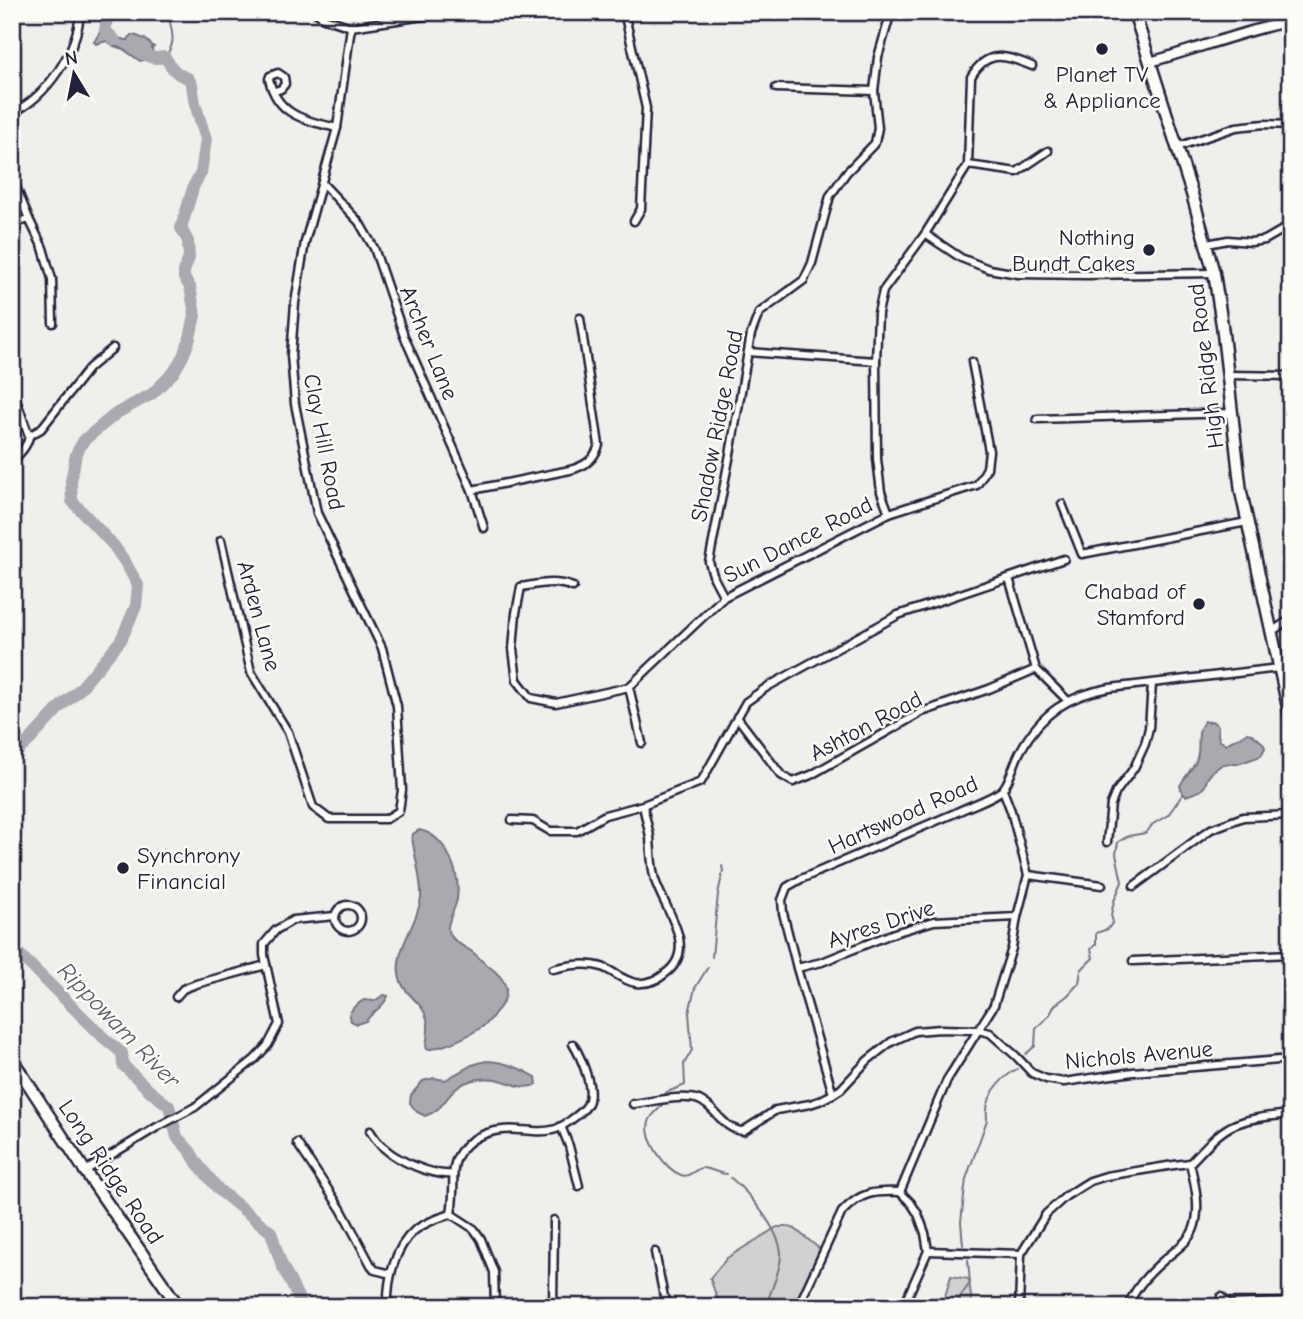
<svg xmlns="http://www.w3.org/2000/svg" width="1303" height="1319" viewBox="0 0 1303 1319" font-family="'Comic Neue',sans-serif">
  <style>
    .green { fill: #d2d1d1; stroke: #7a7a86; stroke-width: 2 }
    .water { fill: #a9a9b0; stroke: #737381; stroke-width: 2 }
    .lines { fill: none; stroke-linecap: round; stroke-linejoin: round }
    .stream { stroke: #737381; stroke-width: 2 }
    .river { stroke: #a9a9b0; stroke-width: 12 }
    .minor-casing { stroke: #22223b; stroke-width: 11 }
    .tertiary-casing { stroke: #22223b; stroke-width: 13 }
    .primary-casing { stroke: #22223b; stroke-width: 15 }
    .minor { stroke: #fdfcf7; stroke-width: 6 }
    .tertiary { stroke: #fdfcf7; stroke-width: 8 }
    .primary { stroke: #fdfcf7; stroke-width: 10 }
    .poi-dot { fill: #22223b; stroke: #fdfcf7; stroke-width: 2.5 }
    .labels { text-anchor: middle; dominant-baseline: central; stroke-width: 5; stroke-linejoin: round; paint-order: stroke }
    .poi-label { font-size: 23px; fill: #22223b; stroke: #fdfcf7; text-anchor: end }
    .street-label { font-size: 23px; fill: #22223b; stroke: #fdfcf7 }
    .water-label { font-size: 24px; font-style: italic; fill: #58586a; stroke: #fdfcf7 }
  </style>
  <rect width="100%" height="100%" fill="#f0efec"/>
  <filter id="ink" filterUnits="userSpaceOnUse"><feTurbulence type="fractalNoise" baseFrequency=".0143" numOctaves="2"/><feDisplacementMap in="SourceGraphic" scale="14" xChannelSelector="R" yChannelSelector="G"/><feConvolveMatrix kernelMatrix="1 2 1 2 8 2 1 2 1" color-interpolation-filters="sRGB"/></filter>
  <g filter="url(#ink)">
    <g class="green">
      <path d="M777,1227H789L795,1229L826,1254L803,1307H720L710,1278L727,1258Z"/>
      <path d="M951,1276L969,1279L972,1307H942Z"/>
    </g>
    <g class="water">
      <path d="M110,28C114,35 119,41 128,40L131,35H134L145,39L154,47L152,48L153,58L140,61L123,49L114,46L107,41L96,44L94,42L100,32Z"/>
      <path d="M1204,721L1208,722L1212,721L1218,726V735L1220,741L1226,744L1247,733L1252,734L1263,743L1265,748L1261,756L1238,764H1223L1213,771L1207,779L1205,786L1200,791L1186,796L1183,794L1180,786C1184,777 1192,770 1196,761C1202,746 1194,736 1204,721Z"/>
      <path d="M419,830C446,835 461,873 457,899C456,907 447,922 448,929C450,940 463,946 471,951C477,955 481,961 487,965C507,979 514,993 495,1013C492,1017 489,1022 485,1025C469,1036 450,1045 431,1049H427L426,1046C427,1037 430,1028 427,1019C423,1001 401,994 399,974C395,948 419,922 421,897C422,881 414,854 412,837L413,834Z"/>
      <path d="M384,995L388,996C385,1006 372,1012 366,1021L357,1024L351,1021C347,1010 356,1005 364,1000L374,1001Z"/>
      <path d="M486,1061C504,1061 520,1068 536,1077L537,1084C524,1092 509,1081 495,1079C489,1078 479,1079 473,1080C446,1087 447,1110 425,1116L417,1112L410,1103L411,1095L423,1081L434,1078L445,1080L472,1065Z"/>
    </g>
    <g class="lines">
      <g class="stream">
        <path d="M165,57C178,41 171,31 168,12"/>
        <path d="M712,957L718,894L723,871L722,866"/>
        <path d="M1026,1054L1035,1046L1036,1028L1049,1016L1055,1005L1067,996L1079,983L1081,970L1093,958L1091,949L1096,944V933L1108,929L1113,922L1111,915L1114,901L1122,882L1116,854L1118,842L1128,836L1146,833L1153,824L1168,815L1183,794"/>
        <path d="M661,1098L667,1092L685,1085L684,1064L692,1050L689,1013L695,988L708,967"/>
        <path d="M662,1105C658,1111 651,1114 649,1122C644,1139 665,1169 681,1175C689,1178 694,1170 701,1168C707,1167 719,1174 727,1174"/>
        <path d="M731,1178C749,1193 780,1230 781,1254C781,1272 770,1290 766,1307"/>
        <path d="M963,1245L961,1222L966,1179L987,1120C984,1098 999,1079 1017,1069"/>
        <path d="M960,1307V1297L970,1283L968,1260"/>
      </g>
      <g class="river">
        <path d="M108,12L105,30L115,40"/>
        <path d="M12,756L30,740L60,707L80,689L121,640L136,606L138,585L125,562L114,546L72,501L71,481L76,454L84,440L117,413L152,394L174,372L183,356L190,338L195,315L190,287L184,278V271L189,258L188,241L181,228L194,185L201,173L206,139L195,104L192,85L188,78C176,75 171,67 165,57C155,59 149,58 141,52"/>
        <path d="M12,947L104,1038L122,1053L123,1065L151,1092L169,1106L177,1137L190,1151L197,1163L219,1190L271,1232L281,1263L303,1307"/>
      </g>
      <defs>
        <g id="minor">
          <path d="M315,12L324,18L351,27L450,12"/>
          <path d="M624,12L646,108L641,209L634,221"/>
          <path d="M776,88L874,91"/>
          <path d="M275,91L281,89L285,84L284,77L278,73L270,76L269,79C277,115 304,120 337,128"/>
          <path d="M12,113C47,97 78,50 80,12"/>
          <path d="M1177,147L1236,127L1264,124L1291,125"/>
          <path d="M968,165L1017,172L1048,151"/>
          <path d="M12,177L29,219L43,248L52,279L53,323"/>
          <path d="M322,183L359,222L374,248L404,336L472,490L484,528"/>
          <path d="M12,224L29,219"/>
          <path d="M925,234L961,258L989,269L1018,274L1086,275L1214,273"/>
          <path d="M1207,244L1228,240L1251,242L1265,240L1291,225"/>
          <path d="M748,352L876,361"/>
          <path d="M1227,375L1291,376"/>
          <path d="M12,388L29,436C28,446 19,454 12,462"/>
          <path d="M1037,419L1232,413"/>
          <path d="M29,436L41,429L89,368L113,348"/>
          <path d="M472,490L570,470C585,466 594,460 599,445L580,318"/>
          <path d="M1062,504L1082,554L1247,522"/>
          <path d="M889,513L881,492L877,459L876,361L878,313L883,291L925,234L968,165L971,77C987,49 1006,55 1032,66"/>
          <path d="M221,540L251,672L288,732L313,807L329,819H386L399,811L402,790L397,706L382,648L317,513L295,404L291,355L295,303L305,242L337,128L351,27"/>
          <path d="M1009,578L1036,669L1068,701"/>
          <path d="M573,587C554,580 540,584 521,587L516,613L513,649L517,680L531,698L556,703L629,687L724,597L889,513L977,485L987,468L989,451L972,362"/>
          <path d="M724,597L714,578L709,562L731,449L751,334L759,313L804,280L812,263L830,196L846,173L875,143L878,128L874,91L878,57L891,12"/>
          <path d="M1271,632L1291,619"/>
          <path d="M629,687L642,743"/>
          <path d="M737,717L781,775L793,782L811,775L922,712L989,689L1036,669"/>
          <path d="M512,820L533,821L550,831H577L605,815L643,805L701,782L746,702L767,687L898,615L1064,559"/>
          <path d="M1107,842L1111,804L1116,792L1134,768L1145,744L1149,728L1152,684"/>
          <path d="M1028,875L1102,885"/>
          <path d="M1134,886L1211,829L1243,817L1291,815"/>
          <circle cx="348" cy="918" r="13"/>
          <path d="M1133,961L1291,954"/>
          <path d="M797,968L822,962L894,933L934,921L1017,917"/>
          <path d="M553,969C569,965 586,962 602,967C613,971 623,981 636,983C647,984 658,980 666,973C699,948 664,909 655,880C651,866 651,852 650,837C648,826 645,816 643,805"/>
          <path d="M176,997L183,989L196,984L266,965"/>
          <path d="M833,1094L797,968L783,913L782,900L787,887L801,879C853,857 904,835 955,813C964,808 998,796 1003,789C1010,781 1015,760 1021,750C1041,713 1069,695 1110,688L1279,668"/>
          <path d="M633,1104C651,1102 683,1094 699,1100C716,1107 723,1130 743,1131L776,1110L810,1104L819,1101L833,1094L841,1089L868,1060L891,1042L915,1031L941,1029L978,1030L990,1033L1016,1056L1032,1073L1046,1079L1064,1082L1133,1072L1291,1059"/>
          <path d="M561,1126L569,1146L579,1186"/>
          <path d="M370,1131C374,1137 378,1144 384,1148C398,1161 433,1176 452,1174"/>
          <path d="M297,1143L341,1209L371,1265L375,1270L391,1274"/>
          <path d="M1190,1163C1204,1149 1218,1131 1236,1124C1253,1117 1273,1116 1291,1114"/>
          <path d="M85,1171L157,1127L195,1107L255,1059L268,1045L279,1024L264,955V944L276,930L293,920L335,916"/>
          <path d="M900,1192L947,1080L994,1005L1012,948L1017,917L1028,875L1011,811L1003,790"/>
          <path d="M900,1192L911,1203L918,1214L925,1233L928,1251L903,1307"/>
          <path d="M451,1214L474,1229L481,1239L494,1272L495,1307"/>
          <path d="M928,1251L1021,1254"/>
          <path d="M655,1252L666,1307"/>
          <path d="M1221,1297L1229,1304L1291,1302"/>
          <path d="M388,1307C387,1281 394,1248 415,1230C426,1222 438,1218 451,1214C452,1207 453,1200 453,1193C454,1178 451,1164 461,1151C474,1133 499,1128 520,1130C531,1130 541,1133 552,1130C559,1129 565,1124 571,1120C576,1116 584,1111 587,1105C596,1091 581,1057 573,1044"/>
          <path d="M553,1307L554,1220"/>
          <path d="M798,1307L842,1212C861,1192 873,1191 900,1192"/>
          <path d="M1019,1307L1021,1254L1046,1214L1066,1196L1090,1181L1106,1176L1174,1165L1190,1163"/>
          <path d="M1128,1307C1134,1288 1150,1272 1164,1260C1175,1250 1189,1242 1194,1228C1201,1208 1195,1184 1190,1163"/>
        </g>
        <path id="tertiary" d="M1150,62C1197,49 1243,31 1291,21"/>
        <g id="primary">
          <path d="M1134,12L1192,194L1214,273L1222,325L1241,492L1291,721"/>
          <path d="M12,1059L85,1171L179,1307"/>
        </g>
      </defs>
      <use href="#minor" class="minor-casing"/>
      <use href="#tertiary" class="tertiary-casing"/>
      <use href="#primary" class="primary-casing"/>
      <use href="#minor" class="minor"/>
      <use href="#tertiary" class="tertiary"/>
      <use href="#primary" class="primary"/>
    </g>
  </g>
  <g class="poi-dot">
    <circle cx="1102" cy="49" r="7"/>
    <circle cx="1149" cy="250" r="7"/>
    <circle cx="1199" cy="604" r="7"/>
    <circle cx="123" cy="868" r="7"/>
  </g>
  <g class="labels">
    <g class="poi-label">
      <text x="1102" y="74" text-anchor="middle">Planet TV<tspan x="1102" dy="26">&amp; Appliance</tspan></text>
      <text x="1135" y="237">Nothing<tspan x="1135" dy="26">Bundt Cakes</tspan></text>
      <text x="1185" y="591">Chabad of<tspan x="1185" dy="26">Stamford</tspan></text>
      <text x="137" y="855" text-anchor="start">Synchrony<tspan x="137" dy="26">Financial</tspan></text>
    </g>
    <g class="street-label">
      <text transform="translate(429 343) rotate(68)">Archer Lane</text>
      <text transform="translate(1206 366) rotate(-97)">High Ridge Road</text>
      <text transform="translate(717 426) rotate(-79)">Shadow Ridge Road</text>
      <text transform="translate(324 442) rotate(79)">Clay Hill Road</text>
      <text transform="translate(798 540) rotate(-27)">Sun Dance Road</text>
      <text transform="translate(259 616) rotate(75)">Arden Lane</text>
      <text transform="translate(866 726) rotate(-28)">Ashton Road</text>
      <text transform="translate(903 815) rotate(-24)">Hartswood Road</text>
      <text transform="translate(881 924) rotate(-18)">Ayres Drive</text>
      <text transform="translate(1139 1055) rotate(-5)">Nichols Avenue</text>
      <text transform="translate(111 1172) rotate(56)">Long Ridge Road</text>
    </g>
    <g class="water-label">
      <text transform="translate(119 1025) rotate(46)">Rippowam River</text>
    </g>
  </g>
  <rect width="1303" height="1319" fill="none" stroke="#fdfcf7" stroke-width="42"/>
  <rect x="21" y="21" width="1261" height="1277" fill="none" stroke="#22223b" stroke-width="2.5" filter="url(#ink)"/>
  <g transform="translate(74 74) rotate(350)" stroke="#fdfcf7" stroke-width="5" paint-order="stroke">
  <path d="M0-5L12 26L0 18L-12 26Z" fill="#22223b"/>
  <text y="-10" font-size="19" font-weight="bold" text-anchor="middle" fill="#22223b">N</text>
  </g>
</svg>
